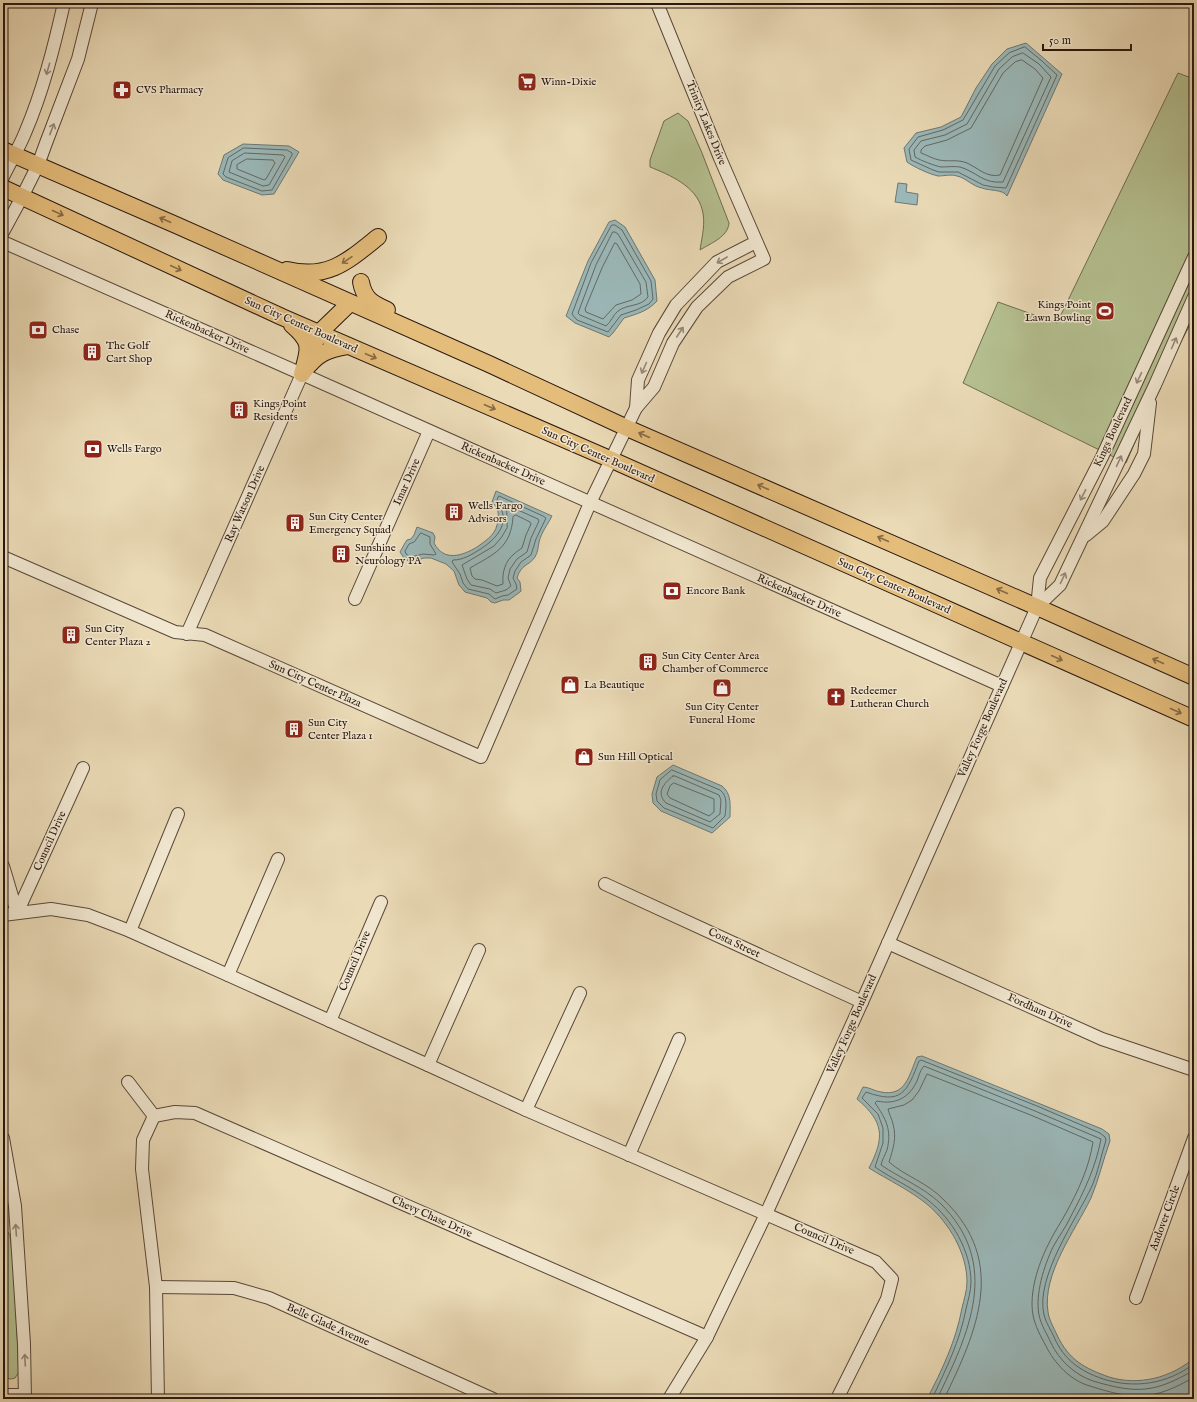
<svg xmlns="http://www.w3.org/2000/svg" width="1197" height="1402" viewBox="0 0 1197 1402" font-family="'IM FELL English',serif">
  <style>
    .green { fill: #b5c090; stroke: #6f6c50 }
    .water { fill: #9bb8b8; stroke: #6d7874 }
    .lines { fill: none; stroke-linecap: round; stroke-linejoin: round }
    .shore { stroke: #626864; stroke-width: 1 }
    .minor-casing { stroke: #594839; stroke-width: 14 }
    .major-casing { stroke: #29170f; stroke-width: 18 }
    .minor { stroke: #f1e7d0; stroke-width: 12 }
    .major { stroke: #e5bd7b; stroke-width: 16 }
    .oneway { stroke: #978979 }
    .oneway2 { stroke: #876a45 }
    .labels { text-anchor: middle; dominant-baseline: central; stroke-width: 3; stroke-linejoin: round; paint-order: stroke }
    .poi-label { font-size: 11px; fill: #29170f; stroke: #f1e7d0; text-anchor: start }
    .street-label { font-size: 11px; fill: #29170f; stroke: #f1e7d0 }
  </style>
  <rect width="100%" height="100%" fill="#eadab6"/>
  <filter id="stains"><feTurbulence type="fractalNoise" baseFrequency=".005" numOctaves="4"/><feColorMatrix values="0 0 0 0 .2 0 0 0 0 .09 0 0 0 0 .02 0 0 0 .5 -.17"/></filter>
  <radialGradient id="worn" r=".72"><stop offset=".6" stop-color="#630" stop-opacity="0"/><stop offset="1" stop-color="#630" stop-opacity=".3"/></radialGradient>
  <g class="green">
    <path d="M1178,73L1194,79V317L1165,372L1126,463L963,383L998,302L1057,323Z"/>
    <path d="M678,113L688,121L702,153L729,223C728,237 711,243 700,250C702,237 706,222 702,209C696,186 670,175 650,167V160L664,121Z"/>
    <path d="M3,1230L8,1232L10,1235L14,1272L19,1372L15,1378C10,1380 5,1379 3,1373Z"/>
  </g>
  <g class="water">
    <path d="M1026,43L1062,74L1007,196C1003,189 989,191 982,188C972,186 966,178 957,176C951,174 944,176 938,176C929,174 914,167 907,162L904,148L916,133L941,127L961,117L976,88L992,64L1007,49Z"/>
    <path d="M243,144L289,146L299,152L274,194L262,195L223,180L218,174L224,155Z"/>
    <path d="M898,183L907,184L906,192L918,194L917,205L895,202Z"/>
    <path d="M615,220L625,227L655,280L657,301C648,311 637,314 624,318L613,333L609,337L575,323L566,316L588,261L609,222Z"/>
    <path d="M496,491L552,516C548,524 541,533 539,542C538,547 538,552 535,557C529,566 521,564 517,578L520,582L521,591L520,592L509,600H503L495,603L491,602L487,598L465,592L459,585L454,571L446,564L431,558H424L410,562L404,558L400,552L405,543L407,540L411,539L414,535L417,527L433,533L435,537L434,543C444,562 462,556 477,547C488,539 497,534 498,519C499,511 497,507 492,502Z"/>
    <path d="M673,765L722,786C732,794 730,806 730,817L712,833L661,811L653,803L652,794L657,777Z"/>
    <path d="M922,1056L1102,1129L1109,1134L1110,1141C1103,1160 1099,1179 1091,1198C1075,1231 1042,1274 1048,1312C1049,1320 1054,1328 1057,1335C1069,1360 1084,1368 1109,1377C1138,1386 1171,1378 1194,1358V1399H927C942,1370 956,1341 962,1308C964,1299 967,1291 967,1282C967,1253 949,1223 928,1205C910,1190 888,1180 869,1168C885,1137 884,1122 857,1099L863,1087C869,1087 874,1091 881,1092C906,1097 909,1075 917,1057Z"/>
  </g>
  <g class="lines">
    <g class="shore">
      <path d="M1025,47L1042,61L1057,75L1006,188L993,187L983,185L958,172H939L933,170L911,160L909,149L918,137L943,130L963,120L995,66L1009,53Z"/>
      <path d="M1023,53L1039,64L1051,77L1003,182C983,184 977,172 960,167C954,166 947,167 941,167C935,166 920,160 915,157L914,150L921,141L945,135L967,124L999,69L1012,57Z"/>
      <path d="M1022,60L1035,69L1043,78L1000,175C987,178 978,168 967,163C957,159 949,162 939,160C933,159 927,155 921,153V150L925,146L947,140L971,128L1003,73L1015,62Z"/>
      <path d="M244,148L287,150L292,153V155L272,190L262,191L226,177L223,174L228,158Z"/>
      <path d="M245,153L283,155L285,157L269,185L263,186L229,172L232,161Z"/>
      <path d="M247,159L273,160L275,163L266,179L264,180L237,169V165Z"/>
      <path d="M612,225H615L622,230L651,281L653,299L649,304L636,310L621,315L608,332L577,320L572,314L591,263Z"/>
      <path d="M613,232H615L618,234L646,282L648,297C641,307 627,304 618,311C613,315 611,322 606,326L580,315L578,313L596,265Z"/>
      <path d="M615,243L617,244L640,284L641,294L632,300L616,305L603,319L586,312L585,309L602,268Z"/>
      <path d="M499,496L543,516L546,518L536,539L531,555L521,562L515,571L513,578L516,584L517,589L508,595L502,596L495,599L489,594L468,589L463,583L460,574L452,562L453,560C463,560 471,555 479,550C498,538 512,522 497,501Z"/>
      <path d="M507,506H509L538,519L539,521L531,538L527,552L517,559L510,569L508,578L511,586L506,590L496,593L490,589L471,585L467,579L462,565L494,546L501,538L507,528Z"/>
      <path d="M516,515L530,522L531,524L526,535L522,548C519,550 516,552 514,554C505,561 502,573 503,584L497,586L482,580L475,579L472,576L470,568C494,554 511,548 513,517Z"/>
      <path d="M421,533L430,537V544L436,554L434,555L423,554L411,557L406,554L405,551L409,544L414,542Z"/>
      <path d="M672,770L720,790C728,796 726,807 725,816L713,828L664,808L657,801L656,794L660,780Z"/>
      <path d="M673,776H675L719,795L721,800L720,814L710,822L666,803C656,793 663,784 673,776Z"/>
      <path d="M674,783L714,799V812L709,816L670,798L667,794L670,786Z"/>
      <path d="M932,1399C946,1369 960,1341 966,1309C968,1300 971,1291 971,1282C971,1251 952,1219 929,1201C912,1187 892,1179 875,1167L883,1143V1128L878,1114L862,1098L866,1092C902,1105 907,1092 919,1061L921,1060L1037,1106L1100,1133L1105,1137L1106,1140C1101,1156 1098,1172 1092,1186C1076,1220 1035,1277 1044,1315C1046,1323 1051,1330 1054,1337C1064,1360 1080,1371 1103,1379C1135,1389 1167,1384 1194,1364"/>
      <path d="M937,1399C969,1333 1002,1264 940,1203C923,1187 900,1178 881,1165C882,1160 885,1155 887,1150C892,1130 886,1119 875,1103L877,1101C895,1105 909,1098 917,1081C919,1076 920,1070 924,1066L1035,1111L1101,1139C1096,1166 1084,1192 1071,1216C1066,1227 1059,1236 1053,1247C1044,1266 1035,1294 1039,1315C1041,1325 1047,1334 1051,1343C1059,1360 1075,1375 1093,1381C1137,1394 1155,1393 1194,1370"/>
      <path d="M944,1399C977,1331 1008,1262 944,1200C928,1183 905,1176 889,1162C893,1149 897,1138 893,1124C892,1119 889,1114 888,1109L904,1105L912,1100L919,1091L927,1074L1033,1116L1093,1142C1089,1168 1078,1191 1066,1213C1060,1224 1053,1234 1048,1245C1038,1265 1029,1293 1033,1315C1035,1326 1041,1337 1046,1346C1054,1363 1071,1381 1090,1386C1133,1400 1154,1401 1194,1377"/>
    </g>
    <defs>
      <g id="minor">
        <path d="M657,3L720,158L764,259L728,277L697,307L673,343L654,387L636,408L638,380L659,333L676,305L717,262L756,242"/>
        <path d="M3,177C10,162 19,148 25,133C43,91 54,47 64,3"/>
        <path d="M3,232L22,197L38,165L46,143L78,59L92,3"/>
        <path d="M3,242L302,374L1002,686"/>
        <path d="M1086,535L1103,521L1134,474L1144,454L1150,403"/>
        <path d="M3,557L175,632L205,635L481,757L590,503L636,408"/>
        <path d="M355,599L429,431"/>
        <path d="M1037,607L1060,585L1155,385L1194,297"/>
        <path d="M187,634L302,374"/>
        <path d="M3,866L17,913L83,768"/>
        <path d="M605,884L862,1002"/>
        <path d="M3,915L51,909L88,915L130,931L428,1065L526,1110L876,1262L892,1279L887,1299L837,1399"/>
        <path d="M130,931L178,814"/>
        <path d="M888,943L1102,1039L1194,1070"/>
        <path d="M228,975L278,859"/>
        <path d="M330,1021L381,902"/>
        <path d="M428,1065L479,950"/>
        <path d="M128,1082L154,1116L143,1140L142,1169L156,1287L158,1399"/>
        <path d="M526,1110L580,993"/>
        <path d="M154,1116L175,1112L195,1113L707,1337"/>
        <path d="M3,1138L15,1206L24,1344L25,1399"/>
        <path d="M629,1155L679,1039"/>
        <path d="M156,1287L234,1288L269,1298L493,1399"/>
        <path d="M1136,1298L1194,1138"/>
        <path d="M3,1395H25"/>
        <path d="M669,1399L707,1337L766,1214L862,1002L1037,607L1040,578L1102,457L1194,257"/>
      </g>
      <g id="major">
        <path d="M3,150L176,225L489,364L627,428L1037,607L1194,677"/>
        <path d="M3,188L282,317L612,460L1194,719"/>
        <path d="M287,270C328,280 348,261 378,237"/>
        <path d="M361,282C364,299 372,303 387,310"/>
        <path d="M292,325C313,343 309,349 302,374"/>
        <path d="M315,342L319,333L350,303"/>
        <path d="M304,371C318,353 326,350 348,346"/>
      </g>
    </defs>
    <use href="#minor" class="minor-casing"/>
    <use href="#major" class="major-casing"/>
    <use href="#minor" class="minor"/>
    <use href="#major" class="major"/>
  </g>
  <defs><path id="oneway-shaft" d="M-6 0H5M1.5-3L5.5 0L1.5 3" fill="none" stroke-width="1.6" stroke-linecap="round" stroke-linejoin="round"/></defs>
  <g class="oneway">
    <use href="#oneway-shaft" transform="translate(48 69) rotate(106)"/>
    <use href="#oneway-shaft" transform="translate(52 129) rotate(-69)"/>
    <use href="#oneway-shaft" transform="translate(722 260) rotate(150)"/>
    <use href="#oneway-shaft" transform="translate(680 332) rotate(-57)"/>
    <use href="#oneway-shaft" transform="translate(1174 343) rotate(-66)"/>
    <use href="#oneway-shaft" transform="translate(644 368) rotate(114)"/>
    <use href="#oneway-shaft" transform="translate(1139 378) rotate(115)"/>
    <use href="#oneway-shaft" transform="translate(1119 461) rotate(-65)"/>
    <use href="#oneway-shaft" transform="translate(1083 495) rotate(117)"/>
    <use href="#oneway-shaft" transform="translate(1063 578) rotate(-65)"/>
    <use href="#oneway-shaft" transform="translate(16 1230) rotate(-94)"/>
    <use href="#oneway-shaft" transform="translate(25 1360) rotate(-93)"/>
  </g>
  <g class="oneway2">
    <use href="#oneway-shaft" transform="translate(58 213) rotate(25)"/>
    <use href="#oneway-shaft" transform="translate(165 220) rotate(-157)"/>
    <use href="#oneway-shaft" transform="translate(347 260) rotate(146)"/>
    <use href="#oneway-shaft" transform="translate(176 268) rotate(25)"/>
    <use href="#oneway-shaft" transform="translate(371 356) rotate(23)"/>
    <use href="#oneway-shaft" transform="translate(490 407) rotate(23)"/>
    <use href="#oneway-shaft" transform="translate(644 435) rotate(-156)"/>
    <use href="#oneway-shaft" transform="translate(763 487) rotate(-156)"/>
    <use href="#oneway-shaft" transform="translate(883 539) rotate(-156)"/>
    <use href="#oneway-shaft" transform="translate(1002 591) rotate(-156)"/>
    <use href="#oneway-shaft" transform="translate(1057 658) rotate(24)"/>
    <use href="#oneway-shaft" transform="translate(1158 661) rotate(-156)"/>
    <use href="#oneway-shaft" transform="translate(1176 711) rotate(24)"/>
  </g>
  <defs>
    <symbol id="supermarket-square" viewBox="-11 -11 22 22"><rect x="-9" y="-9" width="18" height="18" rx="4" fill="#8f2418" stroke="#f1e7d0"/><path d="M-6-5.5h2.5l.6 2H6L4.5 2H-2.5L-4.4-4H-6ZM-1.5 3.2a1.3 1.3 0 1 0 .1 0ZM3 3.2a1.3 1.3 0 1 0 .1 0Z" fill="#fff"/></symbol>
    <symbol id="pharmacy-square" viewBox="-11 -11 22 22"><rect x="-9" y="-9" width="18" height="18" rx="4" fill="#8f2418" stroke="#f1e7d0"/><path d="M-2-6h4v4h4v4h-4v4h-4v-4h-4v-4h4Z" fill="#fff"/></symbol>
    <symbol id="stadium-square" viewBox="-11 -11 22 22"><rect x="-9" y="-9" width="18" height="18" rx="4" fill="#8f2418" stroke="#f1e7d0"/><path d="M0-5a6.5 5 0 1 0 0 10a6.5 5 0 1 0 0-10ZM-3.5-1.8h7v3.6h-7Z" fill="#fff"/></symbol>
    <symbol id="bank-square" viewBox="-11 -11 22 22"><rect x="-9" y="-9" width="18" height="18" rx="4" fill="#8f2418" stroke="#f1e7d0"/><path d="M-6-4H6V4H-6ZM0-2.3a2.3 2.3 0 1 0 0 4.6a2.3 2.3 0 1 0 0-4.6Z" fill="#fff"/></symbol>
    <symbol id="building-square" viewBox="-11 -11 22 22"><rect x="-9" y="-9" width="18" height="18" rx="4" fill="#8f2418" stroke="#f1e7d0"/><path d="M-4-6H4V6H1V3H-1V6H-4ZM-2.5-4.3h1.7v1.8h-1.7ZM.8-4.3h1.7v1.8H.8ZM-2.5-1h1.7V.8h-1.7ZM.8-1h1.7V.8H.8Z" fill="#fff"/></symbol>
    <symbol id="shop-square" viewBox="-11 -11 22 22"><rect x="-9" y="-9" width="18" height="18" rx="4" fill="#8f2418" stroke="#f1e7d0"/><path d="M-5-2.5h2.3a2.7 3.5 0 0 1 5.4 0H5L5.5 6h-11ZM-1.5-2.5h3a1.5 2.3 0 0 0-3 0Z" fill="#fff"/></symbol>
    <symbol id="church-square" viewBox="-11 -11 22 22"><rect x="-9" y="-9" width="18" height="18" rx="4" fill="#8f2418" stroke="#f1e7d0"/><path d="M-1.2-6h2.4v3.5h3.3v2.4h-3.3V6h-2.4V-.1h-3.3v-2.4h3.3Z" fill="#fff"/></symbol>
  </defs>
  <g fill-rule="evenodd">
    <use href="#supermarket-square" x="516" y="71" width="22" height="22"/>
    <use href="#pharmacy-square" x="111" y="79" width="22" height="22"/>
    <use href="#stadium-square" x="1094" y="300" width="22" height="22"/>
    <use href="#bank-square" x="27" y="319" width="22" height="22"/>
    <use href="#building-square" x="81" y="341" width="22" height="22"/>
    <use href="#building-square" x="228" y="399" width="22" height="22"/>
    <use href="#bank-square" x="82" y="438" width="22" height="22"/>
    <use href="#building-square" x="443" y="501" width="22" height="22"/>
    <use href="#building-square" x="284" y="512" width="22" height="22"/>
    <use href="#building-square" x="330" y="543" width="22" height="22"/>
    <use href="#bank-square" x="661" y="580" width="22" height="22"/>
    <use href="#building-square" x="60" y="624" width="22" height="22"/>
    <use href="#building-square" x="637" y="651" width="22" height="22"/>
    <use href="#shop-square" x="559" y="674" width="22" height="22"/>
    <use href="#shop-square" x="711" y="677" width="22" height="22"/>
    <use href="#church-square" x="825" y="686" width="22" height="22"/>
    <use href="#building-square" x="283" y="718" width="22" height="22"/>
    <use href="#shop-square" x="573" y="746" width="22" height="22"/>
  </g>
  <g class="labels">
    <g class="poi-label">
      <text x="541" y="82">Winn-Dixie</text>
      <text x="136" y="90">CVS Pharmacy</text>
      <text x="1091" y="305" text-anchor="end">Kings Point<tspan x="1091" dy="13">Lawn Bowling</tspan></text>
      <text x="52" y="330">Chase</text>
      <text x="106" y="346">The Golf<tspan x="106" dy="13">Cart Shop</tspan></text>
      <text x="253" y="404">Kings Point<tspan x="253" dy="13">Residents</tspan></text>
      <text x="107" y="449">Wells Fargo</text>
      <text x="468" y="506">Wells Fargo<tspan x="468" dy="13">Advisors</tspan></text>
      <text x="309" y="517">Sun City Center<tspan x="309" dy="13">Emergency Squad</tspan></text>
      <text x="355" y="548">Sunshine<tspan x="355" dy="13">Neurology PA</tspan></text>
      <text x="686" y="591">Encore Bank</text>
      <text x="85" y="629">Sun City<tspan x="85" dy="13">Center Plaza 2</tspan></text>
      <text x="662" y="656">Sun City Center Area<tspan x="662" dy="13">Chamber of Commerce</tspan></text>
      <text x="584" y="685">La Beautique</text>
      <text x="850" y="691">Redeemer<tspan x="850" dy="13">Lutheran Church</tspan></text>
      <text x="722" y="707" text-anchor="middle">Sun City Center<tspan x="722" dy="13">Funeral Home</tspan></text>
      <text x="308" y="723">Sun City<tspan x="308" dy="13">Center Plaza 1</tspan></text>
      <text x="598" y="757">Sun Hill Optical</text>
    </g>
    <g class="street-label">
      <text transform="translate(706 123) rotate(68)">Trinity Lakes Drive</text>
      <text transform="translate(301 325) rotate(24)">Sun City Center Boulevard</text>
      <text transform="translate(207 332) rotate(24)">Rickenbacker Drive</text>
      <text transform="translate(1113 432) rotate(-65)">Kings Boulevard</text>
      <text transform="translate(598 455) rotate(24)">Sun City Center Boulevard</text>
      <text transform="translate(503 464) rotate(24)">Rickenbacker Drive</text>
      <text transform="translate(407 482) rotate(-66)">Imar Drive</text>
      <text transform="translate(245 504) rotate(-66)">Ray Watson Drive</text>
      <text transform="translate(894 586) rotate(24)">Sun City Center Boulevard</text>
      <text transform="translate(799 596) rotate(24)">Rickenbacker Drive</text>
      <text transform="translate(315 684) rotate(24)">Sun City Center Plaza</text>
      <text transform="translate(983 728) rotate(-66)">Valley Forge Boulevard</text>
      <text transform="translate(50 841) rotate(-66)">Council Drive</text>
      <text transform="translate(734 943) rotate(25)">Costa Street</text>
      <text transform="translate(355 961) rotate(-67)">Council Drive</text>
      <text transform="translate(1040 1011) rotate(24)">Fordham Drive</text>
      <text transform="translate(852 1024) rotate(-66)">Valley Forge Boulevard</text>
      <text transform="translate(432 1217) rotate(24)">Chevy Chase Drive</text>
      <text transform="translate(1165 1218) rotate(-70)">Andover Circle</text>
      <text transform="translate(824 1239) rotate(23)">Council Drive</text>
      <text transform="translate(328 1325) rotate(24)">Belle Glade Avenue</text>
    </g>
  </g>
  <rect width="1197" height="1402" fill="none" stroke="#eadab6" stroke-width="16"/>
  <rect x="4" y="4" width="1189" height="1394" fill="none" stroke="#29170f" stroke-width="2"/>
  <rect x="8" y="8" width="1181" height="1386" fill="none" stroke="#29170f"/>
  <path d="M1043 44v6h88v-6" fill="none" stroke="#29170f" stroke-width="2"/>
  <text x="1049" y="44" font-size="12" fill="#29170f" stroke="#f1e7d0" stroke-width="3" paint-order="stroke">50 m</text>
  <rect width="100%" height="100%" filter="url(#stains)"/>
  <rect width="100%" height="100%" fill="url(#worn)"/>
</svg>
